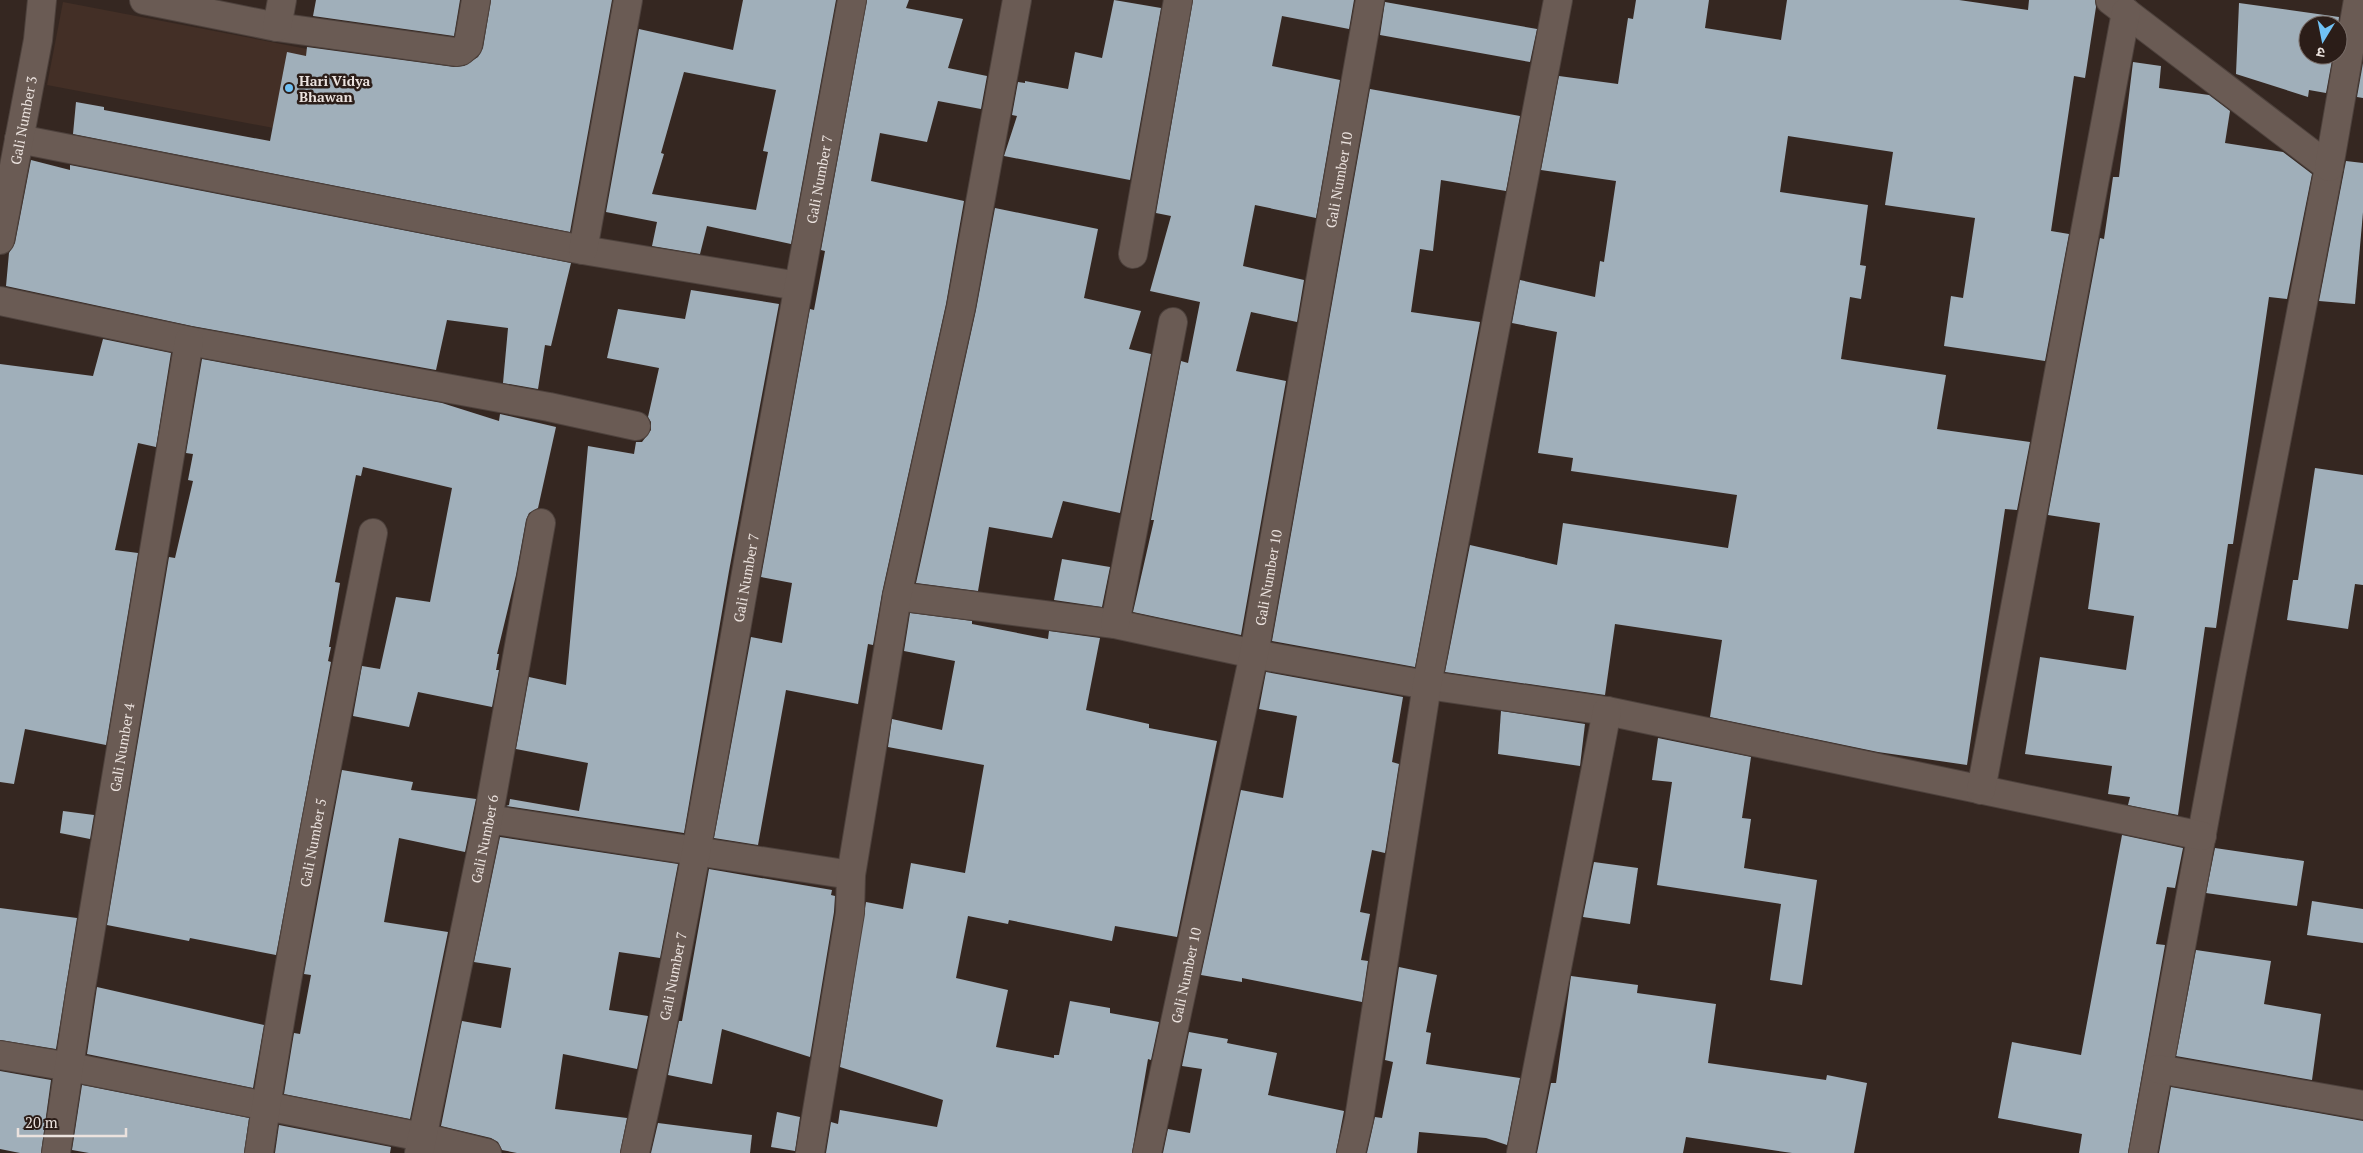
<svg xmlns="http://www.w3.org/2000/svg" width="2363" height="1153" viewBox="0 0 2363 1153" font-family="'PT Serif','Noto Sans Devanagari',serif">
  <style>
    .built { fill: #432f26 }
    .building { fill: #a0afba; fill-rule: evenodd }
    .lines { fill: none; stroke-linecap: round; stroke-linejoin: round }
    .minor-casing { stroke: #4e423d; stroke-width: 30 }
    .minor { stroke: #6a5b54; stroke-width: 28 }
    .poi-dot { fill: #70c1f4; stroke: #2b1d18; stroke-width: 2 }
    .labels { text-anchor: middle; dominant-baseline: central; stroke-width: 5; stroke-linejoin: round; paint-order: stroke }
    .poi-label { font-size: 14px; font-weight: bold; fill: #ebe2de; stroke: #2b1d18; text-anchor: start }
    .street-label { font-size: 14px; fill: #ebe2de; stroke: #2b1d18 }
  </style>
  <rect width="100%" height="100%" fill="#352721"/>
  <path class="built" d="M63,2L531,92L515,174L47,85Z"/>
  <g class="building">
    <path d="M316,0H460L454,36L313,16Z"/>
    <path d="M491,0H612L570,232L73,134L76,102L104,107V110L270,141L287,52L306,56L307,47L454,67L464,66L478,57L483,48Z"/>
    <path d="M743,0H836L791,244L707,226L700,254L652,246L657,222L606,212L639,29L733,50ZM684,72L776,90L763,151L768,152L756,210L652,194L664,154L661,153Z"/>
    <path d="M867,0H909L906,8L963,19L948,68L987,76L981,109L938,101L927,142L880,133L871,181L964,201L946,304L882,593L873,645L868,644L858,704L786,690L758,845L714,838L751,637L782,643L792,583L761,577L810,309L814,310L825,251L821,250Z"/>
    <path d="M1114,0L1161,8L1130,180L1004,156L1017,116L1012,115L1018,82L1025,83V81L1068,89L1075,52L1102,58Z"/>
    <path d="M1193,0H1354L1349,29L1282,16L1272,66L1340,80L1316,218L1255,205L1243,266L1304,280L1297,322L1251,312L1236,371L1286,381L1241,635L1133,612L1154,520H1151L1181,361L1188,363L1200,302L1150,291L1171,216L1156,213Z"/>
    <path d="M1636,0H1709L1705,28L1781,40L1787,0H1959L2028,10L2029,0H2095L2096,7L2085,78L2074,76L2051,231L2069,234L2045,361L1944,346L1951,296L1963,298L1975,218L1885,205L1893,152L1788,136L1780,192L1868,205L1860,265L1866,266L1861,299L1850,297L1841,359L1946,375L1937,429L2030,442L2017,510L2005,509L1967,765L1878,752L1710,717L1722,640L1615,624L1605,695L1445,672L1470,545L1557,565L1563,523L1728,548L1737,495L1571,471L1573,458L1538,453L1557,332L1512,323L1520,280L1595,297L1600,261L1604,262L1616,181L1541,170L1559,76L1618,84L1628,18L1633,19Z"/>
    <path d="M1385,2L1537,29L1530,62L1380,35Z"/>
    <path d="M2239,3L2339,17L2338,25H2308V55H2333L2326,93L2309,90L2308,97L2236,74Z"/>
    <path d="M2133,62L2161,66L2159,88L2209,95L2230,111L2225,143L2283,152L2312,174L2287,299L2269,297L2233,544H2228L2216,628L2205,627L2178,815L2128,805L2130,797L2108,794L2112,766L2025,754L2040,657L2126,670L2134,616L2088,609L2100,523L2048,515L2100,238L2104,239L2113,177H2119Z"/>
    <path d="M2363,63V98L2357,97Z"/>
    <path d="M1370,89L1520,116L1506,191L1441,180L1433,251L1420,249L1411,312L1480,322L1415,667L1272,641Z"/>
    <path d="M31,160L70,170V165L571,263L551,346L545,345L538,389L503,383L508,328L447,320L436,370L192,326L6,286L9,253L15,243Z"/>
    <path d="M2346,161L2363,163V212L2355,304L2319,301Z"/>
    <path d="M995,208L1098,229L1084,298L1141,311L1129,349L1151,354L1120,513L1063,501L1052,538L989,527L978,591L916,583L976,310Z"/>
    <path d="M691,290L779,304L729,571L684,833L506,806L509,805L510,799L579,811L588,763L516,749L529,677L566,685L588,446L634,454L636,442H642L651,430V422L648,417L659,368L607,358L618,309L685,319Z"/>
    <path d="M103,339L171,353L156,447L138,443L115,550L138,553L106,745L25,729L14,784L0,782V364L93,376Z"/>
    <path d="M202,359L442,403L499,421L500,414L556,427L538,508L529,513L526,520L516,575L497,654H499L496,670H499L492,707L418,692L409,727L353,716L362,666L380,669L396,597L430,602L452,488L363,467L361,476L356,475L335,582L340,583L329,647H331L328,661L331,662L276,955L190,938L189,941L107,925L169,557L175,558L193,481L188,480L193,454L186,453Z"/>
    <path d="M2315,468L2363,475V585L2355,584L2348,629L2287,620L2293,580H2298Z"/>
    <path d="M1062,559L1110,567L1102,607L1054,600Z"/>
    <path d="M910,613L972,621V624L1048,639L1049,631L1100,638L1086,710L1149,724V728L1217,741L1177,937L1115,926L1112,941L1009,920L1008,924L968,916L956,978L1008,990L996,1047L1054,1058V1055H1059L1070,1001L1110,1008V1013L1159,1022L1151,1060L1148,1059L1132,1153H826L831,1122L838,1124L840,1110L937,1127L943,1100L840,1067L866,902L903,909L911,863L965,873L984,765L888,747L892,719L942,730L955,661L904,651Z"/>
    <path d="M1266,672L1403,697L1392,762L1399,764L1385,853L1372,850L1360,912L1370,914L1361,960L1368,961L1362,1002L1242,978V982L1201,975L1241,790L1283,798L1297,716L1259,709Z"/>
    <path d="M1501,711L1585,724L1580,766L1498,754Z"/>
    <path d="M1658,738L1751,757L1742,818L1751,819L1744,868L1817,880L1802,985L1770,980L1781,904L1657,885L1672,782L1652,780Z"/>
    <path d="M342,770L413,782L411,790L476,799L465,852L399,838L384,922L448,932L410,1119L284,1094L294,1033L300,1034L311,975L304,974Z"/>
    <path d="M63,811L94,815L90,839L60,833Z"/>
    <path d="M2122,835L2183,848L2175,888L2167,887L2156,944L2165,945L2128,1153H2079L2082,1134L1998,1118L2012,1042L2081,1055Z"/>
    <path d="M500,837L678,864L660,958L619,952L609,1010L648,1016L637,1069L563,1054L555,1109L627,1118L620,1153H517L502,1150L498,1142L491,1138L441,1126L462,1021L501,1028L511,968L474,962Z"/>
    <path d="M2215,848L2304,861L2297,906L2206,893Z"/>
    <path d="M1594,862L1638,868L1630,924L1583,917Z"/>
    <path d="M709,869L832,890L831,895L835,896L834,912L810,1057L722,1029L712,1084L668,1075L679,1021H682Z"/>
    <path d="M2312,901L2363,909V943L2307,935Z"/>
    <path d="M0,908L77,918L56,1049L0,1040Z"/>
    <path d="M2196,950L2271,961L2264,1004L2321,1014L2312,1080L2176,1056Z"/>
    <path d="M1399,967L1437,975L1426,1032L1431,1033L1426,1064L1520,1078L1507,1145L1486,1138L1419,1132L1417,1153H1367L1375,1117L1382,1118L1393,1062L1385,1060Z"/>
    <path d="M1571,976L1638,985L1637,993L1716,1004L1708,1063L1826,1080L1827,1075L1867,1083L1854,1153H1792L1686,1137L1683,1153H1537L1551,1083H1556Z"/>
    <path d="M97,987L264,1025L253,1088L87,1054Z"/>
    <path d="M1189,1032L1228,1039L1227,1043L1277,1053L1268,1095L1344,1111L1336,1153H1163L1168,1129L1190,1133L1202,1069L1182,1066Z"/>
    <path d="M0,1071L51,1080L41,1153H20L0,1149Z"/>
    <path d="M82,1085L249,1118L244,1153H89L72,1150Z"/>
    <path d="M2171,1087L2363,1121V1153H2159Z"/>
    <path d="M777,1112L800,1117L795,1151L771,1147Z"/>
    <path d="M658,1123L752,1135L750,1153H651Z"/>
    <path d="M279,1125L391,1147L390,1153H275Z"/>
  </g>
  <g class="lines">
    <defs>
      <g id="minor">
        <path d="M144,0L277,27L456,52L461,51L468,45L476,0"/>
        <path d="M2110,0L2329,167C2265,495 2202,824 2143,1153"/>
        <path d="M277,27L282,0"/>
        <path d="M19,139L583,250L798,286"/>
        <path d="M2329,167L2358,0"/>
        <path id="s1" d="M0,240L38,40L42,0"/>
        <path d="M583,250L628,0"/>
        <path d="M1133,254L1178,0"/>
        <path d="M0,301L189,341L549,407L636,426"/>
        <path d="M897,596L1115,624L1254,654L1427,685L1607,711L2202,836"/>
        <path d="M1115,624L1173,322"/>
        <path d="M1981,790L2126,12"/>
        <path d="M488,819L851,875"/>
        <path d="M0,1055L70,1067L422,1137L487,1153"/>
        <path d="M2158,1069L2363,1105"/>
        <path id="s2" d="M56,1153L80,994L189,341"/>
        <path id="s3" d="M259,1153C290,945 332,739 373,533"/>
        <path id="s4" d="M419,1153L488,819L541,523"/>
        <path id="s5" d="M635,1153C679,957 713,760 748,562C782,375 817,187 852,0"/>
        <path d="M810,1153L850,913L851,875L897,596L961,307L1017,0"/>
        <path id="s6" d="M1147,1153L1254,654L1370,0"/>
        <path d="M1351,1153L1359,1119L1427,685L1558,0"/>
        <path d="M1521,1153L1607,711"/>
      </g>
    </defs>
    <use href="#minor" class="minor-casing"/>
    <use href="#minor" class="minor"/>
  </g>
  <circle class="poi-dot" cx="289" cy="88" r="5"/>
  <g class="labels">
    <g class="poi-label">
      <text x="299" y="80">Hari Vidya<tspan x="299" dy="16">Bhawan</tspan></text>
    </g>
    <g class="street-label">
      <text stroke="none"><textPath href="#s1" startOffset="122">Gali Number 3</textPath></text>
      <text stroke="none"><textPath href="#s5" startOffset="991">Gali Number 7</textPath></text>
      <text stroke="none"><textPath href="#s6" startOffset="992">Gali Number 10</textPath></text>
      <text stroke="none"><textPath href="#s5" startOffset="586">Gali Number 7</textPath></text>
      <text stroke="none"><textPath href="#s6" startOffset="588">Gali Number 10</textPath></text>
      <text stroke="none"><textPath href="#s2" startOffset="411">Gali Number 4</textPath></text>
      <text stroke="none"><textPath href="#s4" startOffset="321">Gali Number 6</textPath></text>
      <text stroke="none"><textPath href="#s3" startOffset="315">Gali Number 5</textPath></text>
      <text stroke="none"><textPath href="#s5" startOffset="181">Gali Number 7</textPath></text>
      <text stroke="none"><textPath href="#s6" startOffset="182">Gali Number 10</textPath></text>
    </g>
  </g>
  <g transform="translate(2323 40) rotate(190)"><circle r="24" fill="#2b1d18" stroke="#786c67"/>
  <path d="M0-4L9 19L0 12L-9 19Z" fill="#70c1f4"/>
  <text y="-8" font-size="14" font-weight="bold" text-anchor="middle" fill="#ebe2de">उ</text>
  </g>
  <path d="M18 1128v8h108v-8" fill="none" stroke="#ebe2de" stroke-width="2.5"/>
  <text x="25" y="1128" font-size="15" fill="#ebe2de" stroke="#2b1d18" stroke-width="4" paint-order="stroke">20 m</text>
</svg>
